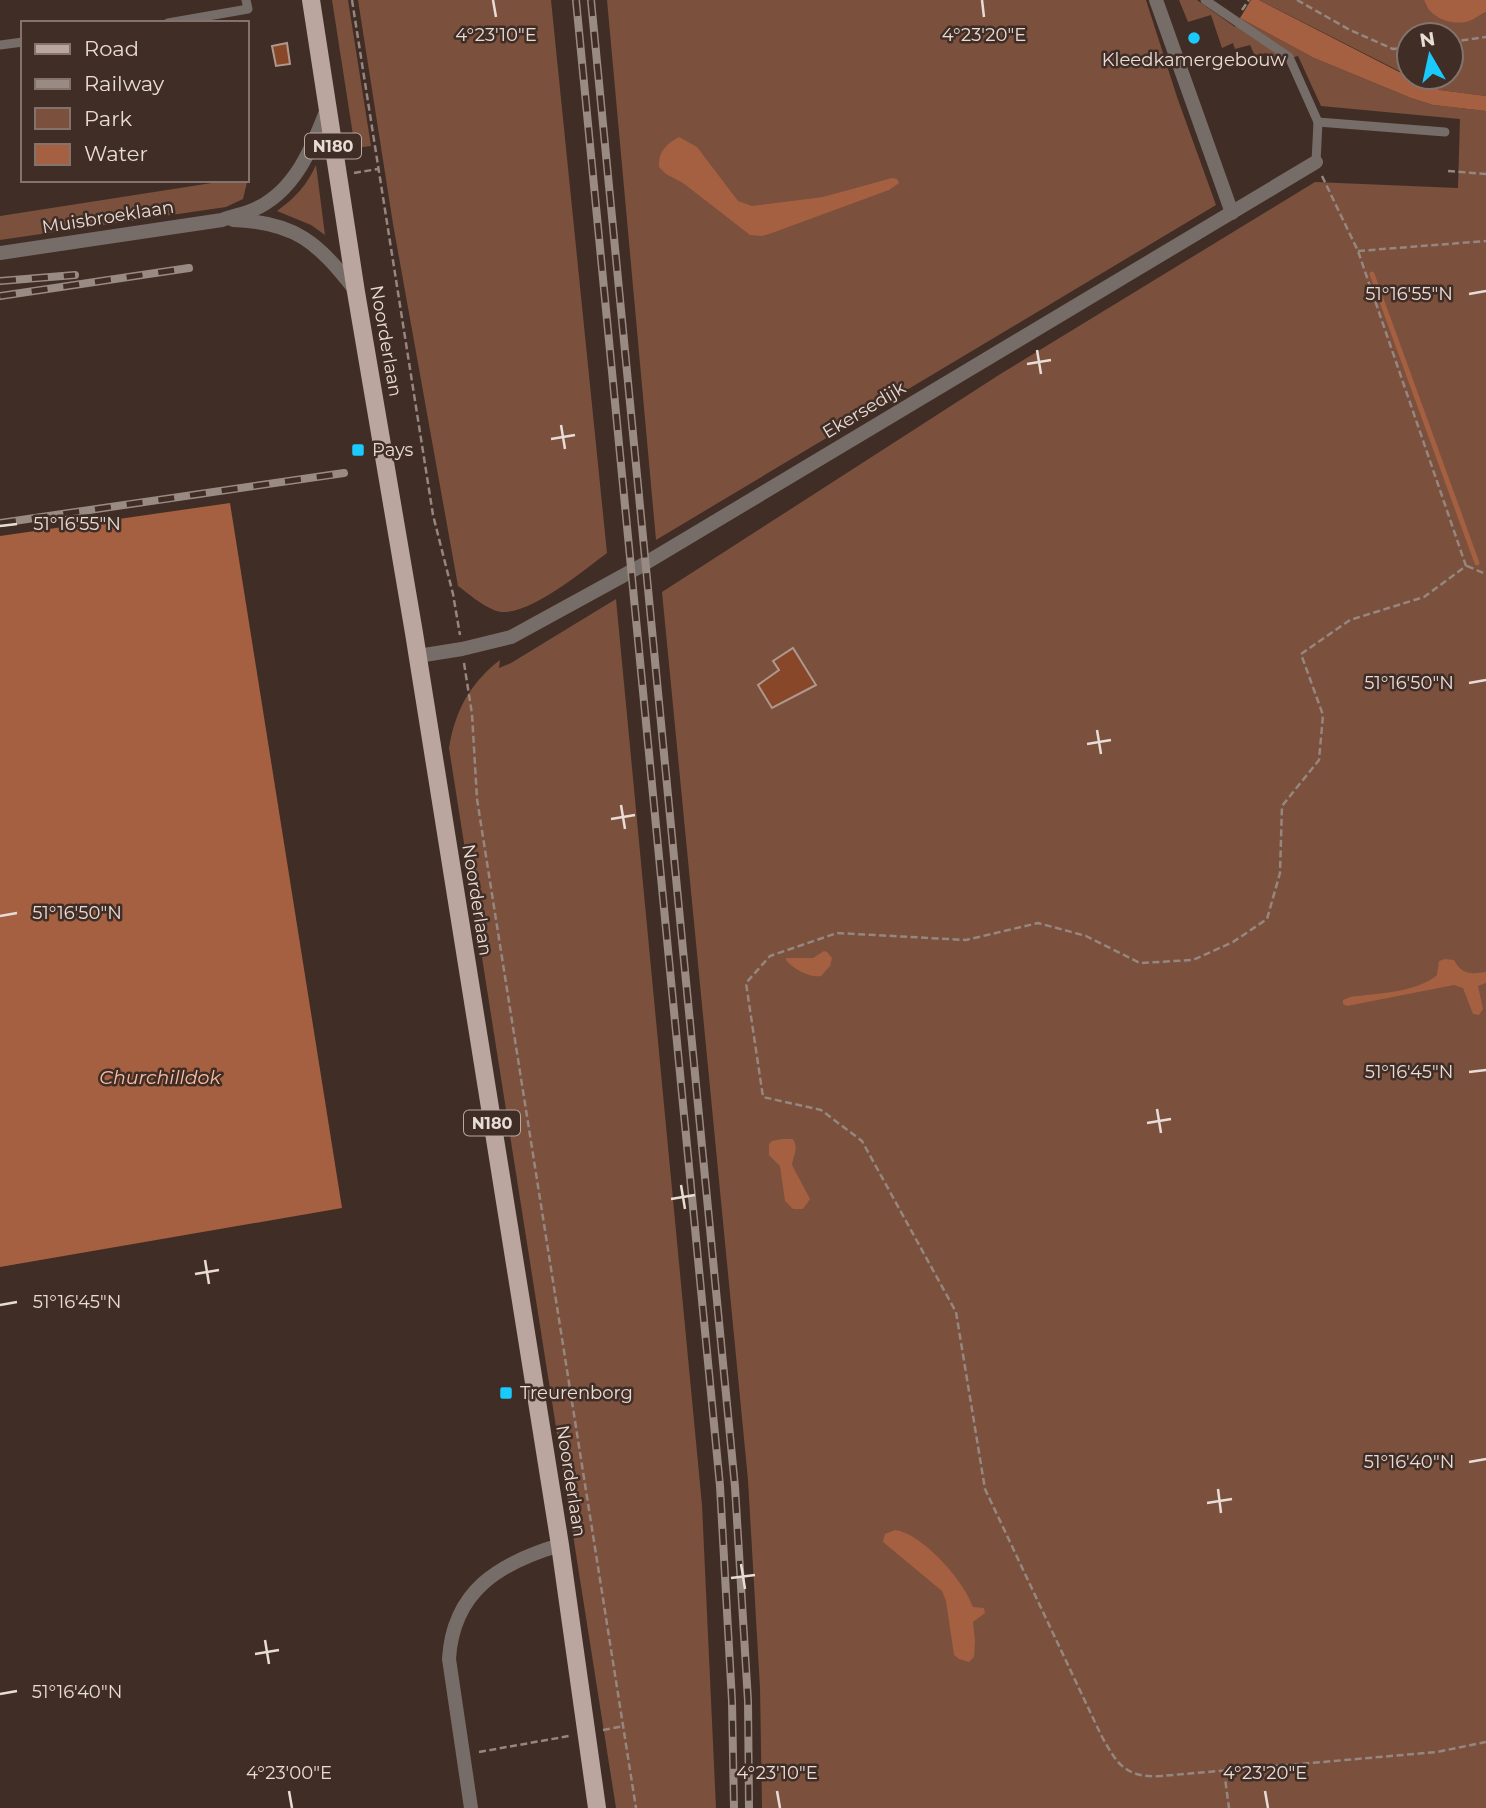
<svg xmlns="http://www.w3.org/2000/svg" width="1486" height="1808" viewBox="0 0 1486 1808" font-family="Montserrat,sans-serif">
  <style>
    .green { fill: #7b503d }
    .water { fill: #a46041 }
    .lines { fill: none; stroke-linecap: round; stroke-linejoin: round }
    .stream { stroke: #a46041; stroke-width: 5 }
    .building { fill: #884728; stroke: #af988e; stroke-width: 2 }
    .path { stroke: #95867f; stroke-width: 2.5; stroke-dasharray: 7 3.5; stroke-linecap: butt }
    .lane { stroke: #766d68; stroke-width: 9 }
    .street { stroke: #766d68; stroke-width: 14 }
    .primary { stroke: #baa69e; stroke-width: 18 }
    .rail-casing { stroke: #998a83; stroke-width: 8 }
    .rail { stroke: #402d25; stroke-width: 5; stroke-dasharray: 16; stroke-linecap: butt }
    .ticks { fill: none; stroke: #e8dcd7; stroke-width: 2.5 }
    .poi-dot { fill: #1bcafc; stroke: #402d25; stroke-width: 2.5 }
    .labels { text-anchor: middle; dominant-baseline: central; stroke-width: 5; stroke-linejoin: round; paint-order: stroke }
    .shield { fill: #402d25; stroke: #b6a8a2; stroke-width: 2 }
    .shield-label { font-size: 16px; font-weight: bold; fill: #e8dcd7 }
    .poi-label { font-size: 18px; fill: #e8dcd7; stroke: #402d25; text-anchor: start }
    .street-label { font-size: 18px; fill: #e8dcd7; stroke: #402d25 }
    .water-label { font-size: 19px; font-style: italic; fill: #fabfa5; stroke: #402d25 }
    .ticks-label { font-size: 18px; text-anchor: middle; fill: #e8dcd7; stroke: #402d25; stroke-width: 5; stroke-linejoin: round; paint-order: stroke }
  </style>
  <rect width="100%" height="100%" fill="#402d25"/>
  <g class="green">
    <path d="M332,0H348L371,146L355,148Z"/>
    <path d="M358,0H551L607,553C585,569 522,623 494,610C481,605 469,594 458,586L393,224Z"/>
    <path d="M607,0H1146L1177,97L1216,205L656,540Z"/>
    <path d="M1179,0H1197L1235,27L1240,18L1314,58L1411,98L1433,105L1486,111V1808H762L760,1688L748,1480L662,592L1002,373L1315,182L1458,188L1460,119L1321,106L1298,56L1272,64L1266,53L1255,56L1250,45L1235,49L1233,43L1222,48L1211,15L1188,22Z"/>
    <path d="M1259,0H1424L1426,6L1474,19L1486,12V96L1440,90L1411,77H1451V35H1409V76Z"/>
    <path d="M316,165L325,235L311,225L277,211C295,198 307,185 316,165Z"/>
    <path d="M247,178H248L243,199L226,207L0,240V216L231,180H247Z"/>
    <path d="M616,599L702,1505L716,1808H616L449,748C455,711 470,683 500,660L499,668L511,663Z"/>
  </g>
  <g class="water">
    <path d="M1251,0H1259L1409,77L1440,90L1486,96V111L1433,105L1411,98L1314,58L1240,18Z"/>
    <path d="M1424,0H1486V12C1480,15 1474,20 1466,22C1449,25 1429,17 1424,0Z"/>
    <path d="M679,137L697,147L738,201L752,206L823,197L892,178L897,179L899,183L889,190L772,233L762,236L750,235L683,183L666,174L659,167C658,152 666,144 679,137Z"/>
    <path d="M230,503L342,1208L0,1267V536Z"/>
    <path d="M824,951L827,952L832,958L830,966L821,976C810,978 793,969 786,960V958H813Z"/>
    <path d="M1445,959L1454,960C1462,975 1471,974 1486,972V983L1478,986L1483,1009L1479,1015L1473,1014L1463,988L1454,985L1347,1006L1343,1004V1000L1350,997C1377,993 1416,993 1437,975L1439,961Z"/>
    <path d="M782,1139H793C799,1149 793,1156 792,1165L810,1199L803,1209H793L785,1201L780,1166L769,1155V1144L772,1141Z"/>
    <path d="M895,1530C922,1533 965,1582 973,1607L984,1608L985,1613L973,1622L975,1641L974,1657L969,1662L959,1659L954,1655L946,1601L942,1591L883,1542L885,1534Z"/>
  </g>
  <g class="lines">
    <path class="stream" d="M1372,274L1477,563"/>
  </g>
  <g class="building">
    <path d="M287,43L290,64L276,66L272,46Z"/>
    <path d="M793,648L816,685L772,708L758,685L779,670L773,661Z"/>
  </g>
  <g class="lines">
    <g class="path">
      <path d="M352,0L433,515L453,594L460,635"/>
      <path d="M1297,0L1350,30L1393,49L1409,47"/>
      <path d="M1242,10L1249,0"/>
      <path d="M1451,42L1486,37"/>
      <path d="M1448,171L1486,174"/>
      <path d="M354,173L378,169"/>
      <path d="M1322,176L1358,251L1466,566L1424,597L1350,620L1301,654L1323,715L1319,760L1282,806L1280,873L1267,919L1233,942L1193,960L1140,963L1086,936L1038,923L966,940L837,933L770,956L746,983L763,1097L821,1110L862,1141L956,1312L985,1489L1101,1735C1117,1764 1125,1778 1161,1776L1437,1752L1486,1742"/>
      <path d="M1358,251L1486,241"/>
      <path d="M1467,566L1486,574"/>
      <path d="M464,663L472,714L477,799L636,1808"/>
      <path d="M603,1730L624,1726"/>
      <path d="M479,1752L569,1736"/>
      <path d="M1224,1771L1229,1808"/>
    </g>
    <g class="lane">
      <path d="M1205,0L1289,57L1318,122L1316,162"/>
      <path d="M168,23L248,9L246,0"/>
      <path d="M0,45L23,42"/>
      <path d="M1318,122L1445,132"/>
    </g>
    <g class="street">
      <path d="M1156,0L1232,213"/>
      <path d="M233,220C296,222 318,243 355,290"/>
      <path d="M0,253L222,220C232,216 243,214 253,210C295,192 312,148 327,109"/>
      <path d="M418,656L462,649L511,637L639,567L1316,162"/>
      <path d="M471,1808L449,1659C453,1591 499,1563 560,1545"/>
    </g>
    <path class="primary" d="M311,0L356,292L414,633L560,1545L597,1808"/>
    <defs>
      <g id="rail">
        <path d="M576,0L720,1486L732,1701L734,1808"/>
        <path d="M591,0L735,1487L748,1701L749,1808"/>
        <path d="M0,281L75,275"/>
        <path d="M0,296L189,268"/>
        <path d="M0,523L344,473"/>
      </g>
    </defs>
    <use href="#rail" class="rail-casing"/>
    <use href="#rail" class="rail"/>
  </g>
  <path class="ticks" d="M493,0L496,17M982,0L984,17M1469,294L1486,291M1037,350L1041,374M1027,364L1051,360M561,425L565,449M551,439L575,435M0,526L17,524M1469,683L1486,680M1097,730L1101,754M1087,744L1111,740M621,805L625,829M611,819L635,815M0,916L17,913M1469,1072L1486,1070M1157,1109L1161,1133M1147,1123L1171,1119M681,1185L685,1209M671,1199L695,1195M205,1260L209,1284M195,1274L219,1270M0,1305L17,1302M1469,1462L1486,1459M1218,1489L1221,1513M1207,1503L1232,1499M741,1564L745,1589M731,1578L755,1575M265,1640L269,1664M255,1654L279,1650M0,1694L17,1691M289,1791L292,1808M777,1791L780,1808M1265,1791L1268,1808"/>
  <g class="poi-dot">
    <circle cx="1194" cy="38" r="7"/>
    <rect x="351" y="443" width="14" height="14" rx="3.5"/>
    <rect x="499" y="1386" width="14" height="14" rx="3.5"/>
  </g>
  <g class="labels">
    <g class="shield">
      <rect x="305" y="133.5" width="56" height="25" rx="5"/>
      <rect x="464" y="1110.5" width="56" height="25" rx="5"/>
    </g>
    <g class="shield-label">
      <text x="333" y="146">N180</text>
      <text x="492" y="1123">N180</text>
    </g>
    <g class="poi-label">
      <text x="1194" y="60" text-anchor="middle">Kleedkamergebouw</text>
      <text x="372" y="450">Pays</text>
      <text x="520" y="1393">Treurenborg</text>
    </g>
    <g class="street-label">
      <text transform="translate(108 217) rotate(-9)">Muisbroeklaan</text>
      <text transform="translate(386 341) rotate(80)">Noorderlaan</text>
      <text transform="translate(864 410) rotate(-31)">Ekersedijk</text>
      <text transform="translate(477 900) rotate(81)">Noorderlaan</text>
      <text transform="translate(571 1481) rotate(81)">Noorderlaan</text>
    </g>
    <g class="water-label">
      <text x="160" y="1077">Churchilldok</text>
    </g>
  </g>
  <g class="ticks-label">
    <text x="496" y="41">4°23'10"E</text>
    <text x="984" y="41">4°23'20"E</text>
    <text x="1409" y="300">51°16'55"N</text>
    <text x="77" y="530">51°16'55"N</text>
    <text x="1409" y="689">51°16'50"N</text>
    <text x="77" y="919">51°16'50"N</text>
    <text x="1409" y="1078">51°16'45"N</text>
    <text x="77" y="1308">51°16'45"N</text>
    <text x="1409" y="1468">51°16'40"N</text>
    <text x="77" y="1698">51°16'40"N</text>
    <text x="289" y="1779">4°23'00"E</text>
    <text x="777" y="1779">4°23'10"E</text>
    <text x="1265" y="1779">4°23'20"E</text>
  </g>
  <rect x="21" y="21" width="228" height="161" fill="#402d25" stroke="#83736c" stroke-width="2"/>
  <rect x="35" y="44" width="35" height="10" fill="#baa69e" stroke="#83736c" stroke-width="2"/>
  <text x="84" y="56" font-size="21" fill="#e8dcd7">Road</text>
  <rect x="35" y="79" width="35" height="10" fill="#998a83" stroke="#83736c" stroke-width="2"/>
  <text x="84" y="91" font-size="21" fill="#e8dcd7">Railway</text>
  <rect x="35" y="108" width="35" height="21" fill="#7b503d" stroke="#83736c" stroke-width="2"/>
  <text x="84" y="126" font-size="21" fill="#e8dcd7">Park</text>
  <rect x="35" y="144" width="35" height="21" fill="#a46041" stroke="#83736c" stroke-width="2"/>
  <text x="84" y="161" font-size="21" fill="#e8dcd7">Water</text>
  <g transform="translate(1430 56) rotate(351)"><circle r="33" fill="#402d25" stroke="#83736c" stroke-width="2"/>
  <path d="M0-5L12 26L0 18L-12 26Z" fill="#1bcafc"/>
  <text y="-10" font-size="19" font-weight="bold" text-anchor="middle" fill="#e8dcd7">N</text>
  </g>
</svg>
